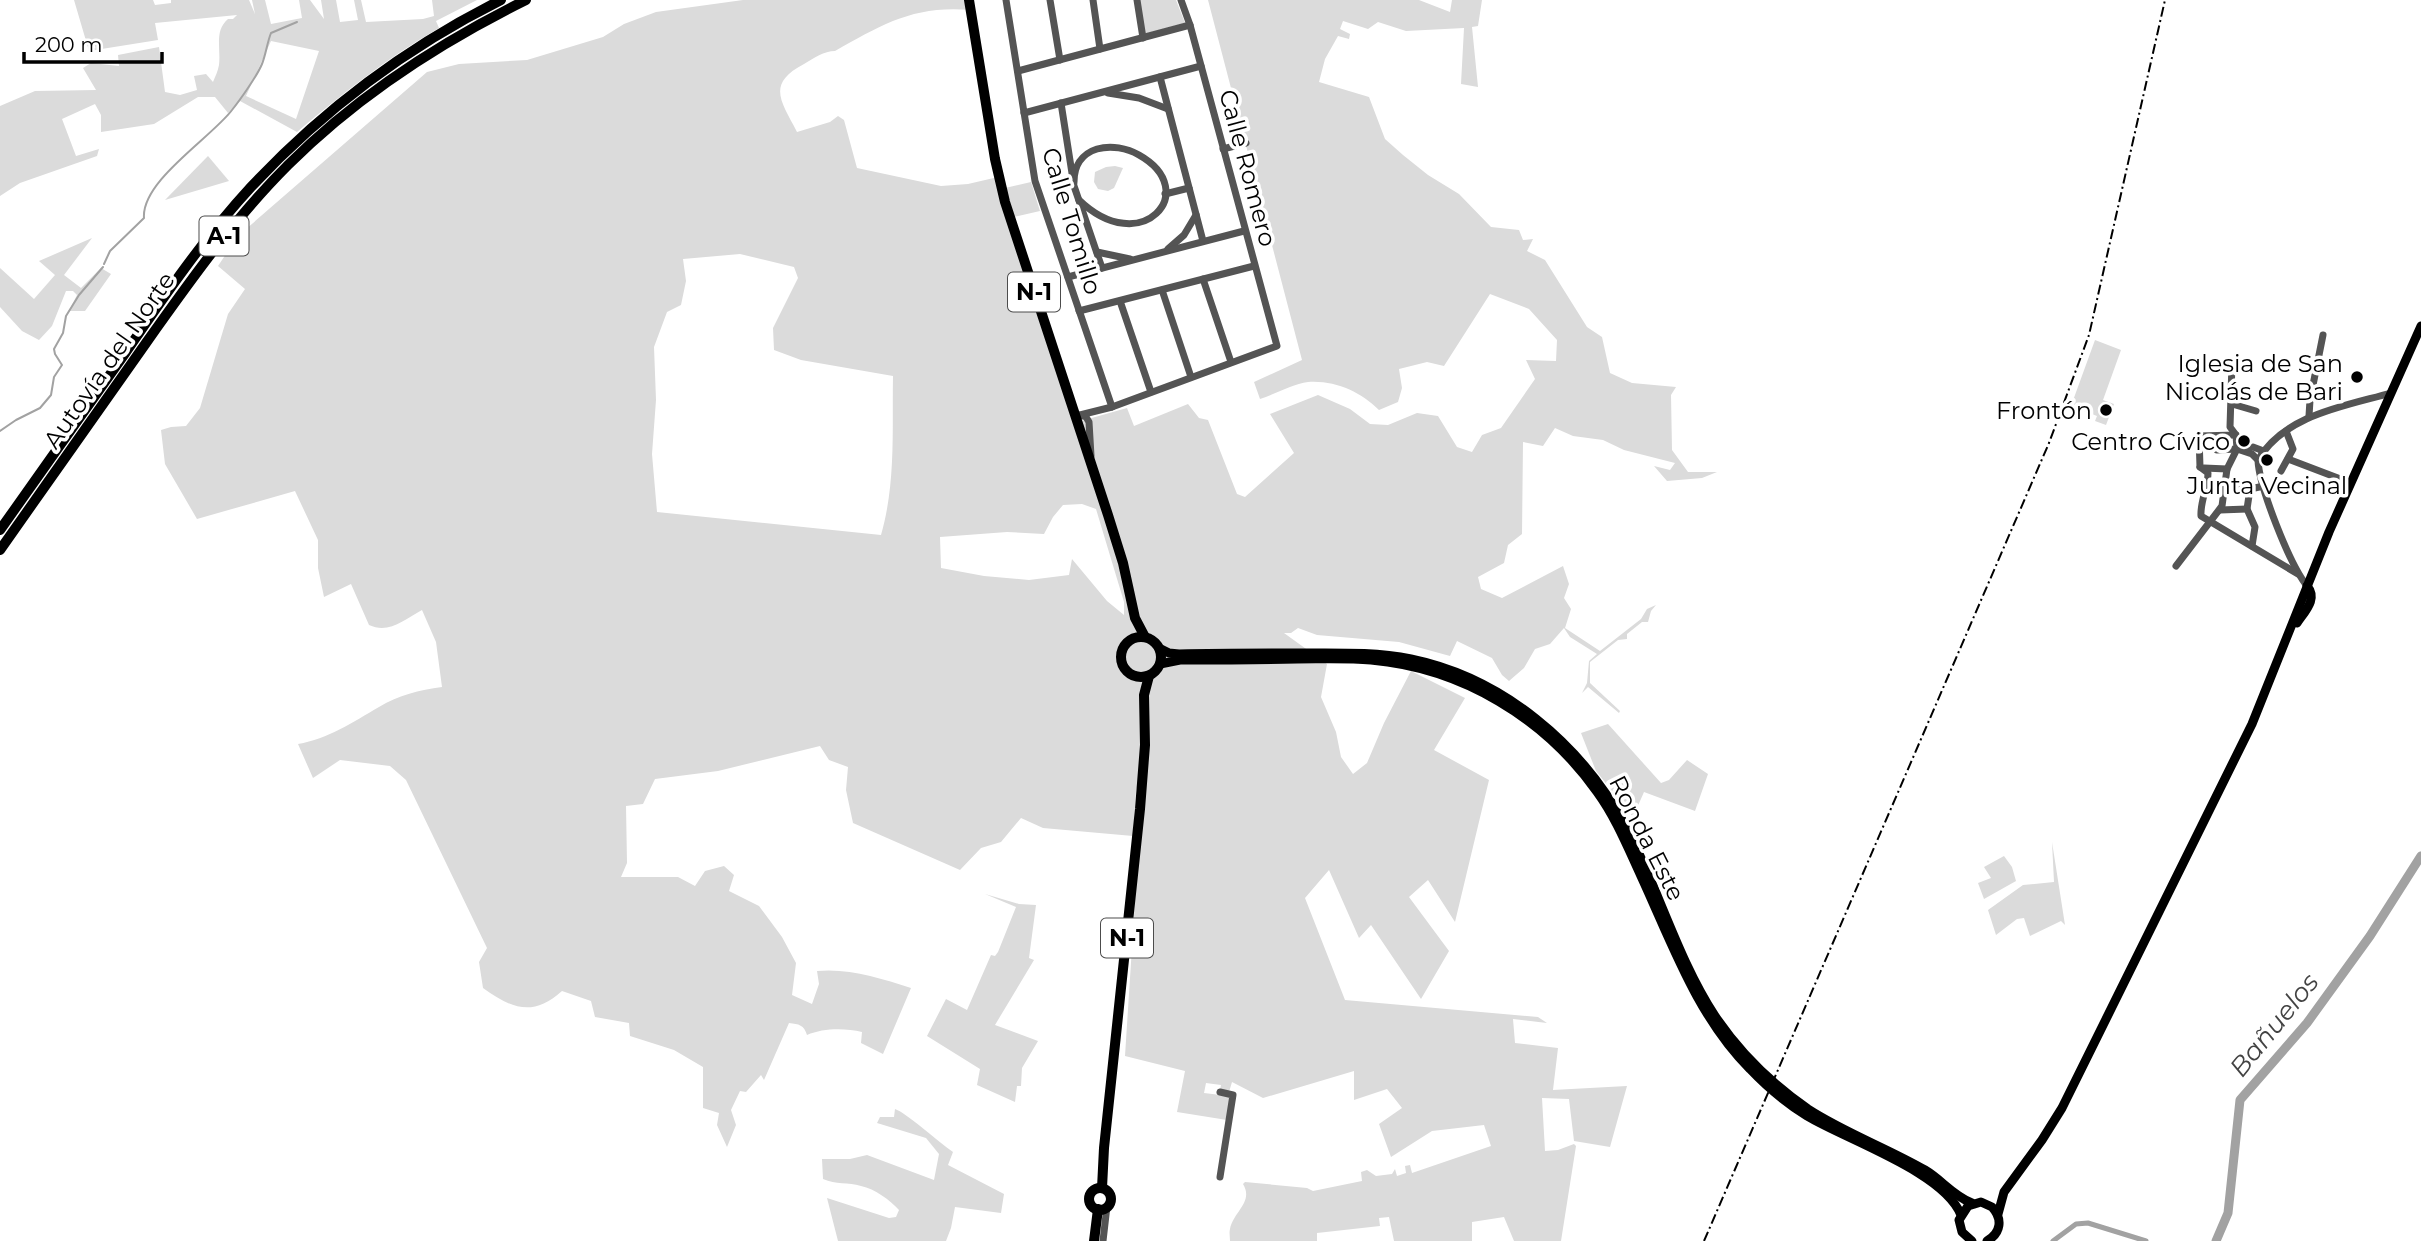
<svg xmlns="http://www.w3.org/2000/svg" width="2421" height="1241" viewBox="0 0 2421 1241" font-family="Montserrat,sans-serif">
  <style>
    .green { fill: #dbdbdb; fill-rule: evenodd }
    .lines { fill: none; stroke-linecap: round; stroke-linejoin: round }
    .stream { stroke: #a2a2a2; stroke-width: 2 }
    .canal { stroke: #a2a2a2; stroke-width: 5 }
    .river { stroke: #a2a2a2; stroke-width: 9 }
    .minor { stroke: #545454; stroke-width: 7 }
    .major { stroke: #000; stroke-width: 9 }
    .highway { stroke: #000; stroke-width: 10 }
    .rail { stroke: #000; stroke-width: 2; stroke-dasharray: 10 3.5 2 3.5; stroke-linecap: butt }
    .poi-dot { fill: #000; stroke: #fff; stroke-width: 2.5 }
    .labels { text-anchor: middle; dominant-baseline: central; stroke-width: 7; stroke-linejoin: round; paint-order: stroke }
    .shield { fill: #fff; stroke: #4c4c4c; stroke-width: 2 }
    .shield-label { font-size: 23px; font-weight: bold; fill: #000 }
    .street-label { font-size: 24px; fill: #000; stroke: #fff }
    .poi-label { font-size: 24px; fill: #000; stroke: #fff; text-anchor: end }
    .water-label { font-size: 26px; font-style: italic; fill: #434343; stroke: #fff }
  </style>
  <rect width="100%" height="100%" fill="#fff"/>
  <g class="green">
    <path d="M74,0H153L155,5L171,3V0H249L255,14L252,0H265L271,24L302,18L299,0H310L324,19L321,0H336L340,22L358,20L354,0H361L366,22L423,19L434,16L432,0H477L436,21L439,28C387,58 342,94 297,132L240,101L228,113L215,97H198L154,124L101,132V115L95,104L62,119L76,156L99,149L97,156L20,183L0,196V106L35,91L96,90L83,68L91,63L119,66L118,55L159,47L165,92L180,95L197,90L194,76L206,74L213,82C215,77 218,71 219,65C221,48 214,31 228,19H233L237,15L155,23L158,40L89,51ZM271,41L319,51L296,119L246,96Z"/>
    <path d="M743,0H968L971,10C914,5 883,24 835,51C824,51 814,58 804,64C766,84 781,101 797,132L830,122L838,116L844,120L857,168L941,186L968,184L998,177L1081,421L1127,408L1134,426L1188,404L1199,418L1208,420L1237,494L1245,497L1294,453L1270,414L1318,395L1350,409L1370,424L1388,425L1417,413L1438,416L1457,447L1472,452L1482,435L1501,428L1535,379L1526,360L1556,361L1557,340L1529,309L1490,294L1444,366L1427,362L1399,369L1402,388L1398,402L1379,410C1361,392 1335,380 1308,382C1293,384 1275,394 1260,399L1254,382L1302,360L1208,0H1419L1450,12L1452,0H1482L1478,26L1472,27L1478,87L1461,84L1464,28L1406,31L1378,22L1368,29L1343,21L1340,29L1350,34L1349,39L1338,36L1325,59L1319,82L1369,97L1385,139L1403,155L1428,175L1459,194L1491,227L1519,230L1523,240L1533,239L1527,251L1545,260L1587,327L1602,337L1610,373L1632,383L1676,387L1671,395L1672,450L1688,472H1717L1702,478L1667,481L1654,466L1670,470L1675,463L1624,450L1603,440L1573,436L1555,428L1543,446L1523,442L1522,534L1508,545L1504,563L1478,577L1481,589L1502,598L1563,566L1569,584L1564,598L1571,609L1565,628L1600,651L1641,619L1647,609L1656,605L1651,611L1648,622H1642L1627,634V639L1618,640L1590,662V683L1620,711L1619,713L1588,687L1582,693L1587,683L1589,661L1597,654L1570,637L1564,628L1550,644L1535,649L1524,668L1509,681L1502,675L1492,658L1457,641L1450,656L1399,642L1317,635L1298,628L1291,633H1284L1327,664L1321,697L1336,732L1341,757L1353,774L1367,763L1384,723L1411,671L1465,698L1434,750L1489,780L1455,922L1428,880L1409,897L1449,951L1421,999L1371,925L1359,938L1329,870L1305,898L1345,1000L1538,1017L1547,1023L1513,1019L1515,1043L1558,1048L1553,1090L1627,1086L1610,1147L1574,1141L1569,1099L1542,1098L1545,1151L1558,1150L1574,1144L1576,1146L1561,1241H1514L1504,1217L1472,1222V1241H1394L1389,1217L1379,1218L1380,1226L1317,1233V1241H1230C1230,1237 1229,1233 1230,1229C1233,1212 1254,1202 1243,1184L1245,1182L1307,1188L1313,1191L1362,1181L1361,1172L1367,1170L1376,1176L1392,1174L1395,1169L1397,1176L1406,1173L1405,1166L1410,1165L1412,1173L1491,1146L1484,1125L1432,1131L1391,1157L1379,1124L1402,1108L1387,1089L1354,1100V1071L1263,1098L1232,1082L1229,1092L1220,1090L1221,1085L1206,1083L1204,1093L1229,1096L1231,1098L1227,1120L1177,1112L1185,1071L1125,1056L1144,760L1136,791L1133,836L1043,828L1021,818L1001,842L981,848L960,870L853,823L846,790L848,767L829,760L820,746L718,771L655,779L643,804L626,806L627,863L621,877H678L695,886L705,871L724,866L734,875L729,891L759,906L782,937L796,963L792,995L812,1004L819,984L817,971C849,968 880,978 911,988L883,1054L861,1043L862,1032C845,1028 823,1028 807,1035C804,1025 799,1024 789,1023L764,1080L761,1075L746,1092L740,1091L731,1110L736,1125L727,1147L717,1125L719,1113L703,1108V1067L674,1050L630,1036L629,1023L595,1017L591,1001L562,991C533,1017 512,1009 483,988L479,962L487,948L406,780L390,766L340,760L313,778L298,744C328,739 353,722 379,707C399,695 419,690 442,687L436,642L422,610C404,620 389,634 369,625L351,584L324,597L318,568V540L295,491L197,519L165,464L161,430L171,427L186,426L200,408L228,314L245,289L218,266L238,236L427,72L459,64L527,60L603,37L624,24L656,12ZM740,254L794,267L798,278L773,328L774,350L801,360L893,376C892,429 896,483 881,535L657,512L652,454L656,400L654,347L667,312L681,305L686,281L683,259ZM1082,504L1096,509L1124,602V615L1107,601L1072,559L1069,575L1029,580L984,576L941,568L940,537L1007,532L1044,534L1053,517L1063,505Z"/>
    <path d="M1139,0H1176L1185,23L1144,34Z"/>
    <path d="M208,156L229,181L165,200Z"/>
    <path d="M1115,166L1123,168L1114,188L1108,191L1098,189L1094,182L1095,172L1106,167Z"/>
    <path d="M1031,182L1040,211L1014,217L1005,188Z"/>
    <path d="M92,238L64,275L81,288L101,268L111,274L85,311H69L77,295L73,291H66L52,326L39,340L22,331L0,307V268L34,299L55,275L39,261Z"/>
    <path d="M2095,340L2121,350L2103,400L2114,404L2106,425L2095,421L2097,416L2071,406Z"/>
    <path d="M1608,724L1661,783L1669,780L1687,760L1708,774L1695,811L1644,792L1633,817L1596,771L1581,733Z"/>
    <path d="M2052,842L2065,925L2061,921L2030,936L2024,918L2017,919L1996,935L1988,910L2023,885L2054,882Z"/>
    <path d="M2004,856L2012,867L2016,881L1984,899L1978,883L1991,878L1984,867Z"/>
    <path d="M985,894L1019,904L1036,905L1029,958L1034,960L995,1025L1038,1041L1022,1068L1021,1086H1017L1015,1102L977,1085L980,1069L927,1036L946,999L967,1010L991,955L995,956L998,952L1016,907Z"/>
    <path d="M895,1109C905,1112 940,1143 953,1152L948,1165L1004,1194L1001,1213L955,1207L951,1228L946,1241H838L827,1198L889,1218L896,1217L899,1210C890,1200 875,1189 861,1186C848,1182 836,1185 823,1179L822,1159H850L867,1155L934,1180L939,1154L926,1138L877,1123L880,1117H894Z"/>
  </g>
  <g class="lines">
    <g class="stream">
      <path d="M104,264L110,251L144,218C141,181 212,137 232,110C240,100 257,76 262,64C266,54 267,43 271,33L297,22"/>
      <path d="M0,431L16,420L40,408L51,395L54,377L62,365L55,354L54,349L63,333L66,316L79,295L103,267"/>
    </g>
    <path class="canal" d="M2053,1241L2076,1224L2088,1223L2146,1241"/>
    <path class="river" d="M2216,1241L2228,1213L2240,1100L2307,1023L2370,936L2421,856"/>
    <g class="minor">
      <path d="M1006,0L1035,181L1112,407"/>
      <path d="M1050,0L1060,60"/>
      <path d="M1093,0L1100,49"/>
      <path d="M1137,0L1143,38"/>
      <path d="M1018,71L1190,25"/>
      <path d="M1160,77L1203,241"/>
      <path d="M1108,93L1139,98L1168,109"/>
      <path d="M1061,103L1074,186L1102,268"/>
      <path d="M1024,113L1201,66"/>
      <path d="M1223,149L1246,143"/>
      <path d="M1074,182C1074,167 1081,154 1097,149C1111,145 1127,148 1139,155C1203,191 1141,260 1079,200"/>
      <path d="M1165,194L1189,188"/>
      <path d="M1168,249L1184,235L1196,215"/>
      <path d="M1097,252L1130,259"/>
      <path d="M1068,277L1244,231"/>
      <path d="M1203,279L1231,362"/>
      <path d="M1162,290L1191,377"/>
      <path d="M1120,301L1151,392"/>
      <path d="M1079,311L1254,266"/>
      <path d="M2232,363L2230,427L2236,435L2237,449L2252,454L2258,460C2259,487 2290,565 2307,586"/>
      <path d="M2232,404L2256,411"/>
      <path d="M1079,415L1086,417L1089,422L1091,456"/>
      <path d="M1080,415L1112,407L1277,346L1190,25L1181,0"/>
      <path d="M2309,416L2310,400L2323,335"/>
      <path d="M2217,450L2237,449"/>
      <path d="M2243,450L2253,447L2261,450L2262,453"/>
      <path d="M2288,459L2351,483"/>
      <path d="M2258,460C2284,415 2345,406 2391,393"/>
      <path d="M2200,467L2208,473C2208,488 2200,501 2201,516L2298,574"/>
      <path d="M2200,467L2199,436L2236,435"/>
      <path d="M2204,468L2227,469"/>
      <path d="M2281,471L2293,449L2286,431"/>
      <path d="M2226,488L2250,489L2264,486"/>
      <path d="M2250,489L2247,509L2255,527L2252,546"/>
      <path d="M2220,510L2247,509"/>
      <path d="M2176,566L2222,506L2227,469L2237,449"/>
      <path d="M1220,1092L1233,1095L1220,1177"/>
      <path d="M1103,1241L1107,1206"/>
    </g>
    <g class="major">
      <path d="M2297,623C2305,611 2318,599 2307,586"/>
      <path d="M1159,648L1169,653L1179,654C1221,653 1264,653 1306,653C1341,653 1376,652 1411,659C1503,678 1581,744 1625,825C1658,887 1677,958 1715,1016C1740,1053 1772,1084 1808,1109C1845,1133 1887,1148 1925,1170C1942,1180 1953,1196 1972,1203"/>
      <path d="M1160,664L1180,660C1219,660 1258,660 1297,659C1322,659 1347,658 1371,660C1462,668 1545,718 1597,792C1616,818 1628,848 1641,876C1672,943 1697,1016 1750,1069C1767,1087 1786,1103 1807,1116C1847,1140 1944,1172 1961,1215"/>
      <path d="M1998,1214L2004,1192L2042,1140L2062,1108L2252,724L2329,532L2421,326"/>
      <path d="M1972,1241L1962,1232L1959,1220L1968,1206L1981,1202L1992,1207C2003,1219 2001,1233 1987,1241"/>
    </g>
    <g class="highway">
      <path d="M969,0L995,159L1005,202L1108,515L1123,563L1135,618L1145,637"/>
      <path d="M0,530C42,470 84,411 126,352C165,295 204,238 251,187C323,110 407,47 501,0"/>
      <path d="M0,550C49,481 97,412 146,343C190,281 234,219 288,165C357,96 439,43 526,0"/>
      <circle cx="1141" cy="657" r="20"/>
      <path d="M1102,1188L1104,1148L1140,809L1145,745L1144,695L1149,676"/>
      <circle cx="1100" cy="1199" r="11"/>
      <path d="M1094,1241L1098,1209"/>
    </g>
    <path class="rail" d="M1704,1241L2049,443L2089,335L2165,0"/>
  </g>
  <g class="poi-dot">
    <circle cx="2357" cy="377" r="7"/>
    <circle cx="2106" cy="410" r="7"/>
    <circle cx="2244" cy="441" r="7"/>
    <circle cx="2267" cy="460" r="7"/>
  </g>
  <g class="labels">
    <g class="shield">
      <rect x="199.5" y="216.5" width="49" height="39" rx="5"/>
      <rect x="1008" y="272.5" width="52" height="39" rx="5"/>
      <rect x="1101" y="918.5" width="52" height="39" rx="5"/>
    </g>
    <g class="shield-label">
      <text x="224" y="236">A-1</text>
      <text x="1034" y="292">N-1</text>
      <text x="1127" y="938">N-1</text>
    </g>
    <g class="street-label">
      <text transform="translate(1248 168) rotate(75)">Calle Romero</text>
      <text transform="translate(1072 221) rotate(73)">Calle Tomillo</text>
      <text transform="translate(109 360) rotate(-55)">Autovía del Norte</text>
      <text transform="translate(1647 838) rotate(63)">Ronda Este</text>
    </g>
    <g class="poi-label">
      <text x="2343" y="363">Iglesia de San<tspan x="2343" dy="28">Nicolás de Bari</tspan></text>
      <text x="2092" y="410">Frontón</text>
      <text x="2230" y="441">Centro Cívico</text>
      <text x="2267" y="485" text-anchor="middle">Junta Vecinal</text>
    </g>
    <g class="water-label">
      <text transform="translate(2274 1025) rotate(-51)">Bañuelos</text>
    </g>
  </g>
  <path d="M24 52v10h138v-10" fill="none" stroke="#000000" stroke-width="3.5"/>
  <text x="35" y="52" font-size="21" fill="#000000" stroke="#ffffff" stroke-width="5" paint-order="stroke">200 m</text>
</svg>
